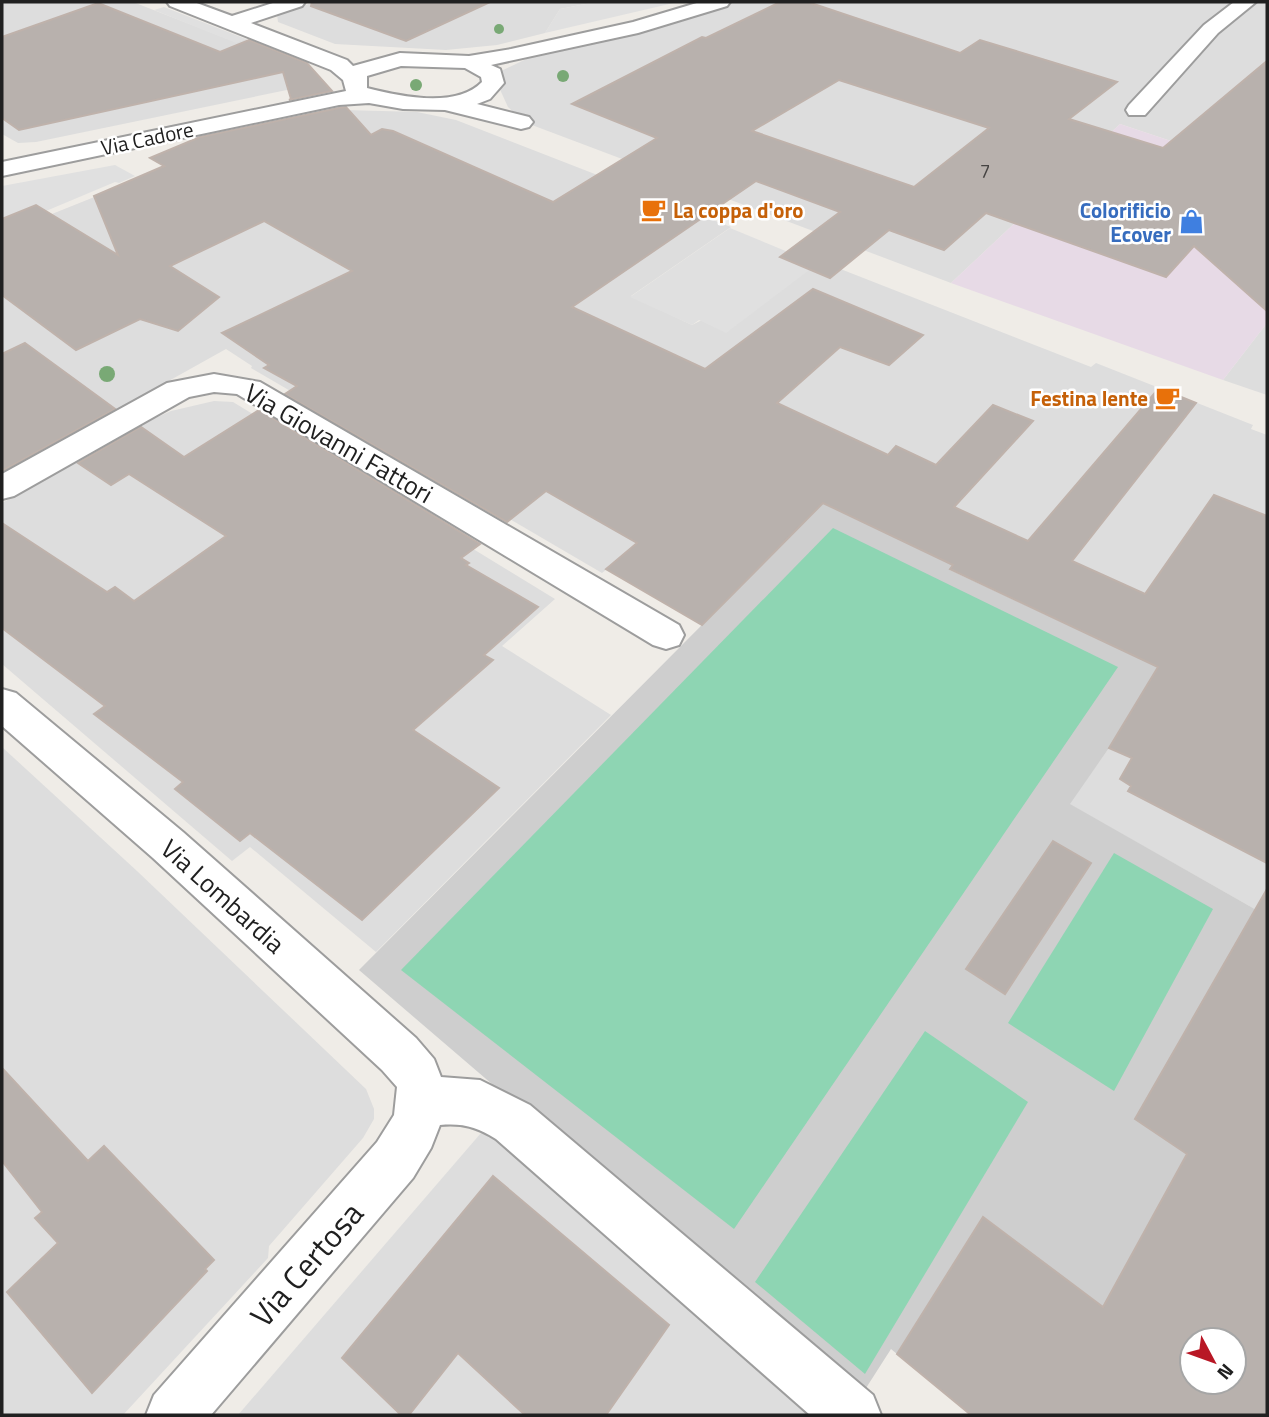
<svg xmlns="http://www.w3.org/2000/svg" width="1269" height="1417" viewBox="0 0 1269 1417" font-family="'Titillium Web',sans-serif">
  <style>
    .residential { fill: #ddd }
    .industrial { fill: #e7dae6 }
    .religious { fill: #cecece }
    .pitch { fill: #8ed5b3 }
    .parking { fill: #e0e0e0 }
    .building { fill: #b8b1ad; stroke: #bfb2ab; stroke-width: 2; fill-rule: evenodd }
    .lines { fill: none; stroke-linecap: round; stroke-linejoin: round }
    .minor-casing { stroke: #9d9d9d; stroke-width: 4 }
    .minor { fill: #fff; fill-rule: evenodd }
    .tree { fill: #79a975 }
    .labels { text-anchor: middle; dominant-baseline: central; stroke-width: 5; stroke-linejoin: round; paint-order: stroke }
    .far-number-label { font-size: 19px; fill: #464443 }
    .far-street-label { font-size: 21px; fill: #202020; stroke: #fff }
    .far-food-label { font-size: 21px; font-weight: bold; fill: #c56008; stroke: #fff; text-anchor: start }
    .far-shop-label { font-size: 21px; font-weight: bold; fill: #366cbe; stroke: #fff; text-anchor: end }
    .street-label { font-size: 26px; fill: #202020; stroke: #fff }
    .near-street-label { font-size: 32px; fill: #202020; stroke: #fff }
  </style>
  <rect width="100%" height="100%" fill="#efece7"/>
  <g class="residential">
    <path d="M2,2H133L236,42L246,39L264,48L316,84L36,142L18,143L2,134Z"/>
    <path d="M315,2H596L560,9L545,33L497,45L446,50L335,44L278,22L277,14Z"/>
    <path d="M726,2H1267V173L1120,124L951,283L524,122L508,107L497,83L495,74L545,50Z"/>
    <path d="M346,110L417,112L456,120L731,227L631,296L692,325L820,261L1091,367L1096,363L1253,425L1251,429L1267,435V916L1069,804L1109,748L1070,626L950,569L953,564L823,503L702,625L607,569L602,573L251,368L252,366L226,349L2,474V219L36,205L52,214L167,168L156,162L289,131Z"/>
    <path d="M1267,323V395L1223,380Z"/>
    <path d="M214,401L233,402L555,599L502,646L611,715L376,952L250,847L232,861L2,664V503L153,419L171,411Z"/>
    <path d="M2,747L137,871L366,1089L374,1109V1119L363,1138L269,1246L268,1258L123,1415H2Z"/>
    <path d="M487,1126L624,1239L826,1415H238Z"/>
  </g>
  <path class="industrial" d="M1120,124L1267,173V323L1223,380L951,283Z"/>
  <path class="religious" d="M823,503L953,565L950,570L1158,667L1109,748L1070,804L1267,916V1407L1264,1415H1248L1203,1382H1234V1340H1192V1374L983,1217L897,1354L891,1349L859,1399L359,970Z"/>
  <g class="pitch">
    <path d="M833,528L1118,667L734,1229L401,970Z"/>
    <path d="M1114,853L1213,909L1114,1091L1008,1023Z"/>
    <path d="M925,1031L1028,1102L865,1374L755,1282Z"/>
  </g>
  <g class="parking">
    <path d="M596,2H678L545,33L560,9Z"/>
    <path d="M164,7L246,39L236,43L154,10Z"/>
    <path d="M115,165L135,176L119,183L115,182L46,211L36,205L2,219V186Z"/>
    <path d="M730,228L817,264L726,333L699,320L692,325L630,297Z"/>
  </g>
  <g class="building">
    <path d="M312,2H490L406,41L311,6Z"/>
    <path d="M780,2H808L960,53L980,40L1117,82L1069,119L1163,148L1267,61V311L1194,246L1166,277L986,213L944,250L889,230L830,278L780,257L840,212L756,181L572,307L705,369L813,289L923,335L889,365L840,347L777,403L888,455L896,446L936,465L993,405L1033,421L954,507L1028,541L1159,388L1196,403L1072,561L1145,594L1214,495L1267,516V863L1128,791L1131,786L1120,779L1132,758L1109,748L1158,667L950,569L953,565L823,503L702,625L606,569L637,543L546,491L507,522L285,394L297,386L264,368L269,365L222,333L352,271L264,221L170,266L219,297L178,331L140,319L76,350L2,295V219L36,205L118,255L94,196L164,166L150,158L200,137L339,108L346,107L371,135L382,129L393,131L553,202L657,138L572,104L702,37L706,38ZM839,80L989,128L914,187L752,131Z"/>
    <path d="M98,3L220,52L249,40L307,63L332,91L289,100L291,99L283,72L19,130L2,118V37Z"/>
    <path d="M25,343L115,409L2,471V354Z"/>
    <path d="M259,410L480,544L461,558L469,563L466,565L538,607L484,655L493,660L413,730L499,788L362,920L250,833L240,841L175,789L183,782L94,714L105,706L2,628V523L107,592L115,587L134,601L226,536L129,474L111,485L78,463L141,427L184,457Z"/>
    <path d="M1053,841L1091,863L1005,994L966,969Z"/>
    <path d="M1267,889V1415H971L897,1354L983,1217L1103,1307L1187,1154L1135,1119ZM1192,1340H1234V1382H1192Z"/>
    <path d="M2,1068L88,1161L104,1146L214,1260L205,1269L207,1271L92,1393L7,1292L58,1243L35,1218L42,1212L2,1161Z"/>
    <path d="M493,1176L669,1325L606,1415H525L458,1353L409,1415H401L342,1358Z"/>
  </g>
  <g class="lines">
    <defs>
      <g id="minor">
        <path d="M167,2H194L232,16L276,2H305L302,6L251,23L347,60L353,66L400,53L469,56L511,49L633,22L700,2H730L727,6L638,33L491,65L500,69L504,83L490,99L477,104L529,117L533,122L529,127L521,129L445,110L403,109L369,103L339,105L2,176V162L346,91L343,80L331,70L170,6ZM401,66L465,68L481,77L482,82C456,109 399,96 367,88V76Z"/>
        <path d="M1234,2H1256L1218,33L1145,115H1129L1126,110L1129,105L1204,25Z"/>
        <path d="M214,374L260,382L679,625L684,635L679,645L666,649L653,645L237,394L214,392L189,397L14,496L2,499V474L167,383Z"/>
        <path d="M2,689L16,693L183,832L416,1038L434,1059L441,1077L480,1080L530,1105L873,1395L881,1415H810L496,1139C477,1127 463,1123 440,1125L431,1148L413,1178L211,1415H146L154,1395L377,1142L394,1115L397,1087L382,1070L153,858L2,726Z"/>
      </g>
    </defs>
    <use href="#minor" class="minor-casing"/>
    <use href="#minor" class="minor"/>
  </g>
  <g class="tree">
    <circle cx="499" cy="29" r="5"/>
    <circle cx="563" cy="76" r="6"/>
    <circle cx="416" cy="85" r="6"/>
    <circle cx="107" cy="374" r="8"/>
  </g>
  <defs>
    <symbol id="cafe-bare" viewBox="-9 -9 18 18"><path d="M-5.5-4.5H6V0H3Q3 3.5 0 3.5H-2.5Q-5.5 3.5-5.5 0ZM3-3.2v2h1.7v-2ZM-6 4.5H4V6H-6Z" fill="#e8710a" stroke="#fff" stroke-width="2.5" paint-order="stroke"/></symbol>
    <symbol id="shop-bare" viewBox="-9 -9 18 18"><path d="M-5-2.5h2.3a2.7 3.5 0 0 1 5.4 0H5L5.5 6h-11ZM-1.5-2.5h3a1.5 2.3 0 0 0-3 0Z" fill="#3f7fe0" stroke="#fff" stroke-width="2.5" paint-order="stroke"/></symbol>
  </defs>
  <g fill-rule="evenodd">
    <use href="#cafe-bare" x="636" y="192" width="35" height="35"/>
    <use href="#shop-bare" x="1174" y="204" width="35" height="35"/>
    <use href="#cafe-bare" x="1150" y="380" width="35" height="35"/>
  </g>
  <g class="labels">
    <g class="far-number-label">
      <text x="985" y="170">7</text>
    </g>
    <g class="far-street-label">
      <text transform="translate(147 138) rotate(-12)">Via Cadore</text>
    </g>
    <g class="far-food-label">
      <text x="673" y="210">La coppa d'oro</text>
      <text x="1148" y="398" text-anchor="end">Festina lente</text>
    </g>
    <g class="far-shop-label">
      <text x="1171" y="210">Colorificio<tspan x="1171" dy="24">Ecover</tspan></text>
    </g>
    <g class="street-label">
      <text transform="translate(339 443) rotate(30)">Via Giovanni Fattori</text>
      <text transform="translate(223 896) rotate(42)">Via Lombardia</text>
    </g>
    <g class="near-street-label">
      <text transform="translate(306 1264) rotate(-49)">Via Certosa</text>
    </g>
  </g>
  <rect width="1269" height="1417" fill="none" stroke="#202020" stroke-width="7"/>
  <g transform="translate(1213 1361) rotate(131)"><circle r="33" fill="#ffffff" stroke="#a6a6a6" stroke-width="2"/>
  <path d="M0-5L12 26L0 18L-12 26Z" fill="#b81725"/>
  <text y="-10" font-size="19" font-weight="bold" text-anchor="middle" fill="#202020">N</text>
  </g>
</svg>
